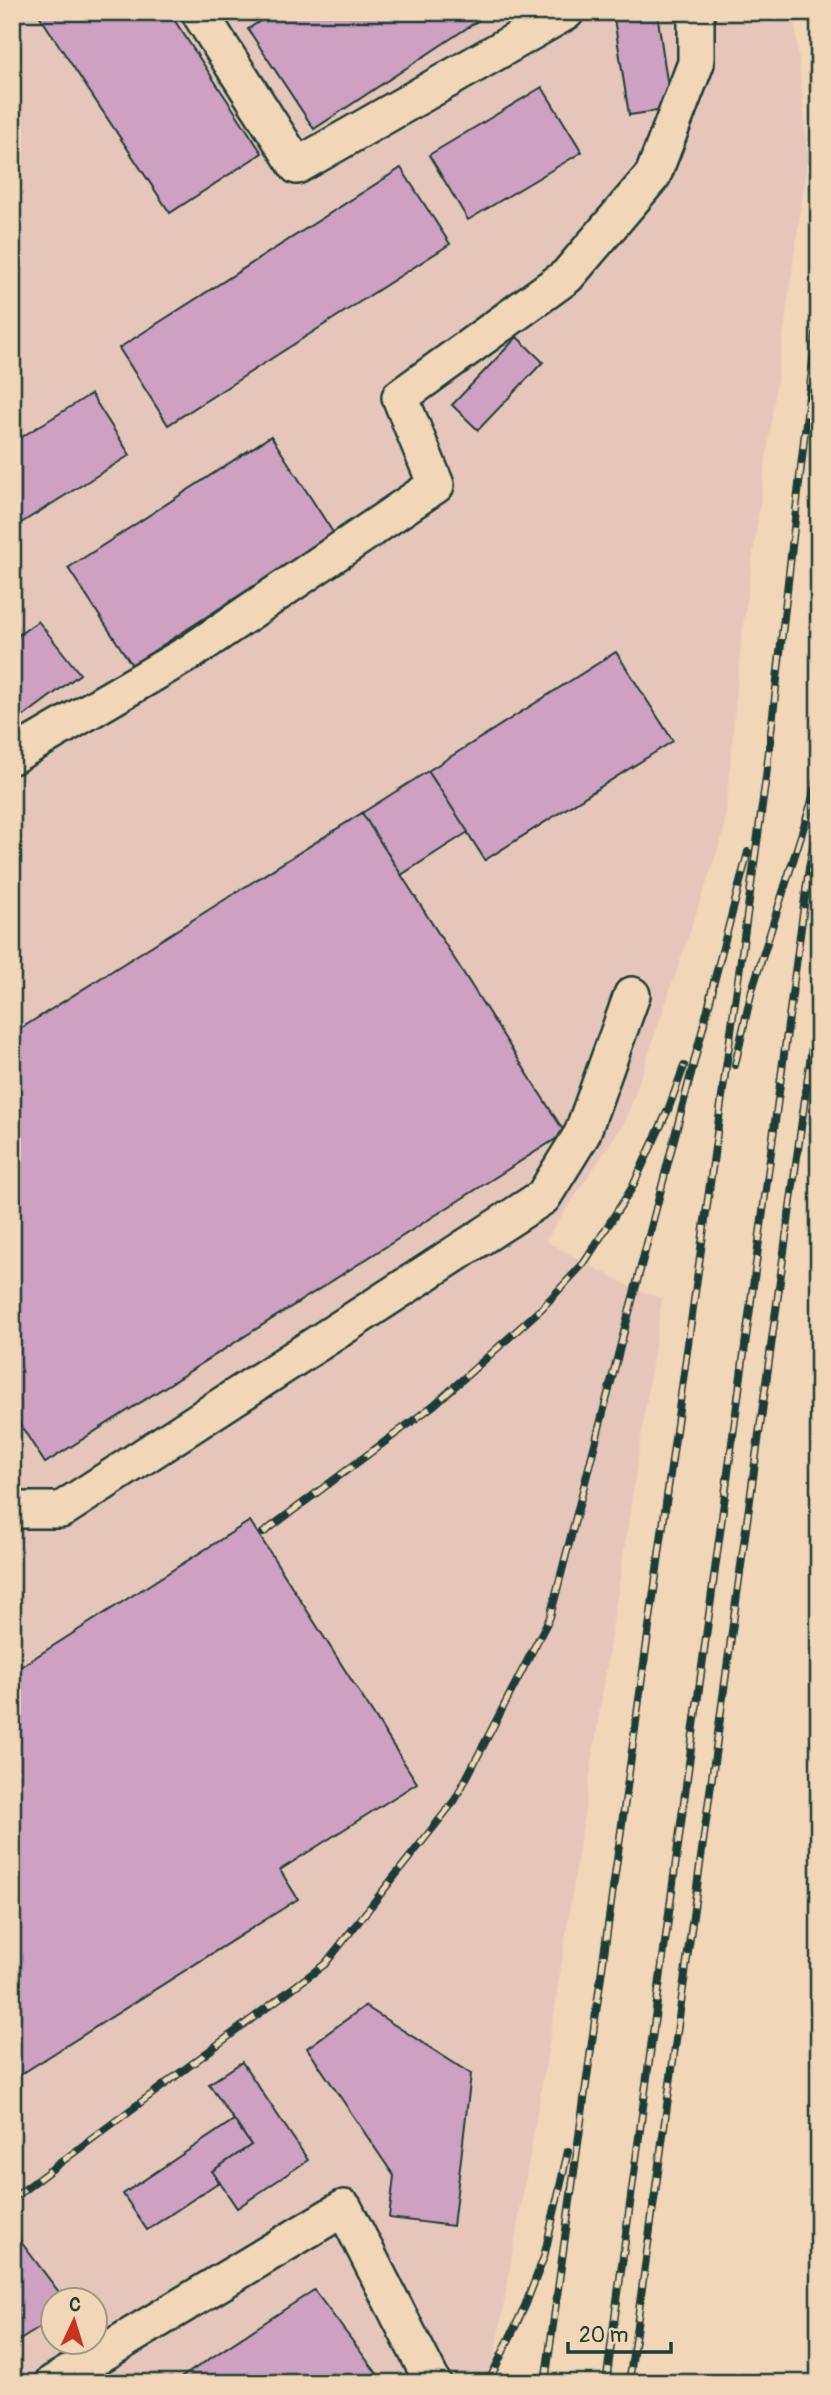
<svg xmlns="http://www.w3.org/2000/svg" width="831" height="2395" viewBox="0 0 831 2395" font-family="Pangolin,sans-serif">
  <style>
    .built { fill: #e6c6bb; fill-rule: evenodd }
    .building { fill: #cea1c3; stroke: #1f3d34; stroke-width: 2 }
    .lines { fill: none; stroke-linecap: round; stroke-linejoin: round }
    .minor-casing { stroke: #1f3d34; stroke-width: 40 }
    .minor { stroke: #f1d6b8; stroke-width: 35 }
    .rail-casing { stroke: #1f3d34; stroke-width: 8 }
    .rail { stroke: #f1d6b8; stroke-width: 5; stroke-dasharray: 16; stroke-linecap: butt }
  </style>
  <rect width="100%" height="100%" fill="#f1d6b8"/>
  <filter id="ink" filterUnits="userSpaceOnUse"><feTurbulence type="fractalNoise" baseFrequency=".0143" numOctaves="2"/><feDisplacementMap in="SourceGraphic" scale="14" xChannelSelector="R" yChannelSelector="G"/><feConvolveMatrix kernelMatrix="1 2 1 2 8 2 1 2 1" color-interpolation-filters="sRGB"/></filter>
  <g filter="url(#ink)">
    <path class="built" d="M12,12H794L808,156L742,633L724,831L626,1120L545,1241L635,1289L662,1299L551,2033L490,2383H12ZM52,2300H94V2342H52Z"/>
    <g class="building">
      <path d="M37,12H169L262,153L170,213Z"/>
      <path d="M274,12H491L314,129L248,29Z"/>
      <path d="M613,12H657L671,109L629,115Z"/>
      <path d="M542,87L582,152L468,220L429,155Z"/>
      <path d="M401,168L450,244L168,425L119,348Z"/>
      <path d="M517,337L543,362L478,430L452,405Z"/>
      <path d="M91,394L130,455L21,523L12,509V443Z"/>
      <path d="M271,436L334,534L132,665L68,568Z"/>
      <path d="M38,621L80,674L12,725V640Z"/>
      <path d="M616,652L673,741L485,860L428,771Z"/>
      <path d="M428,771L468,832L401,875L362,813Z"/>
      <path d="M362,813L565,1133L45,1463L12,1412V1034Z"/>
      <path d="M250,1521L417,1783L280,1870L298,1899L12,2080V1672Z"/>
      <path d="M365,2006L471,2074L453,2226L389,2218L394,2176L307,2048Z"/>
      <path d="M242,2062L308,2160L237,2208L212,2171L251,2145L209,2084Z"/>
      <path d="M234,2120L251,2145L212,2171L219,2182L147,2230L123,2194Z"/>
      <path d="M12,2230L65,2300H52V2320L12,2345Z"/>
      <path d="M314,2290L384,2383H173Z"/>
    </g>
    <g class="lines">
      <defs>
        <g id="minor">
          <path d="M199,12L297,166L566,12"/>
          <path d="M12,756L192,651L436,485L400,397L567,276L653,175L696,63V12"/>
          <path d="M12,1510H61L543,1197L582,1134L632,995"/>
          <path d="M53,2383L344,2208L433,2383"/>
        </g>
      </defs>
      <use href="#minor" class="minor-casing"/>
      <use href="#minor" class="minor"/>
      <defs>
        <g id="rail">
          <path d="M710,997L748,852"/>
          <path d="M735,1065L752,990L811,804L819,769"/>
          <path d="M263,1533L434,1405L542,1308L584,1263L632,1188L668,1110L684,1066"/>
          <path d="M12,2199L325,1964L455,1800L550,1617L713,989"/>
          <path d="M488,2383L525,2306L544,2257L568,2151"/>
          <path d="M545,2383L766,777L819,307"/>
          <path d="M606,2383L809,868L819,813"/>
          <path d="M629,2383L819,996"/>
        </g>
      </defs>
      <use href="#rail" class="rail-casing"/>
      <use href="#rail" class="rail"/>
    </g>
  </g>
  <rect width="831" height="2395" fill="none" stroke="#f1d6b8" stroke-width="42"/>
  <rect x="21" y="21" width="789" height="2353" fill="none" stroke="#1f3d34" stroke-width="2.5" filter="url(#ink)"/>
  <g transform="translate(74 2321) rotate(4)"><circle r="33" fill="#f1d6b8" stroke="#9d9983" stroke-width="2"/>
  <path d="M0-5L12 26L0 18L-12 26Z" fill="#c8321e"/>
  <text y="-10" font-size="19" font-weight="bold" text-anchor="middle" fill="#1f3d34">С</text>
  </g>
  <path d="M568 2342v10h103v-10" fill="none" stroke="#1f3d34" stroke-width="3.5"/>
  <text x="579" y="2342" font-size="21" fill="#1f3d34" stroke="#f1d6b8" stroke-width="5" paint-order="stroke">20 m</text>
</svg>
